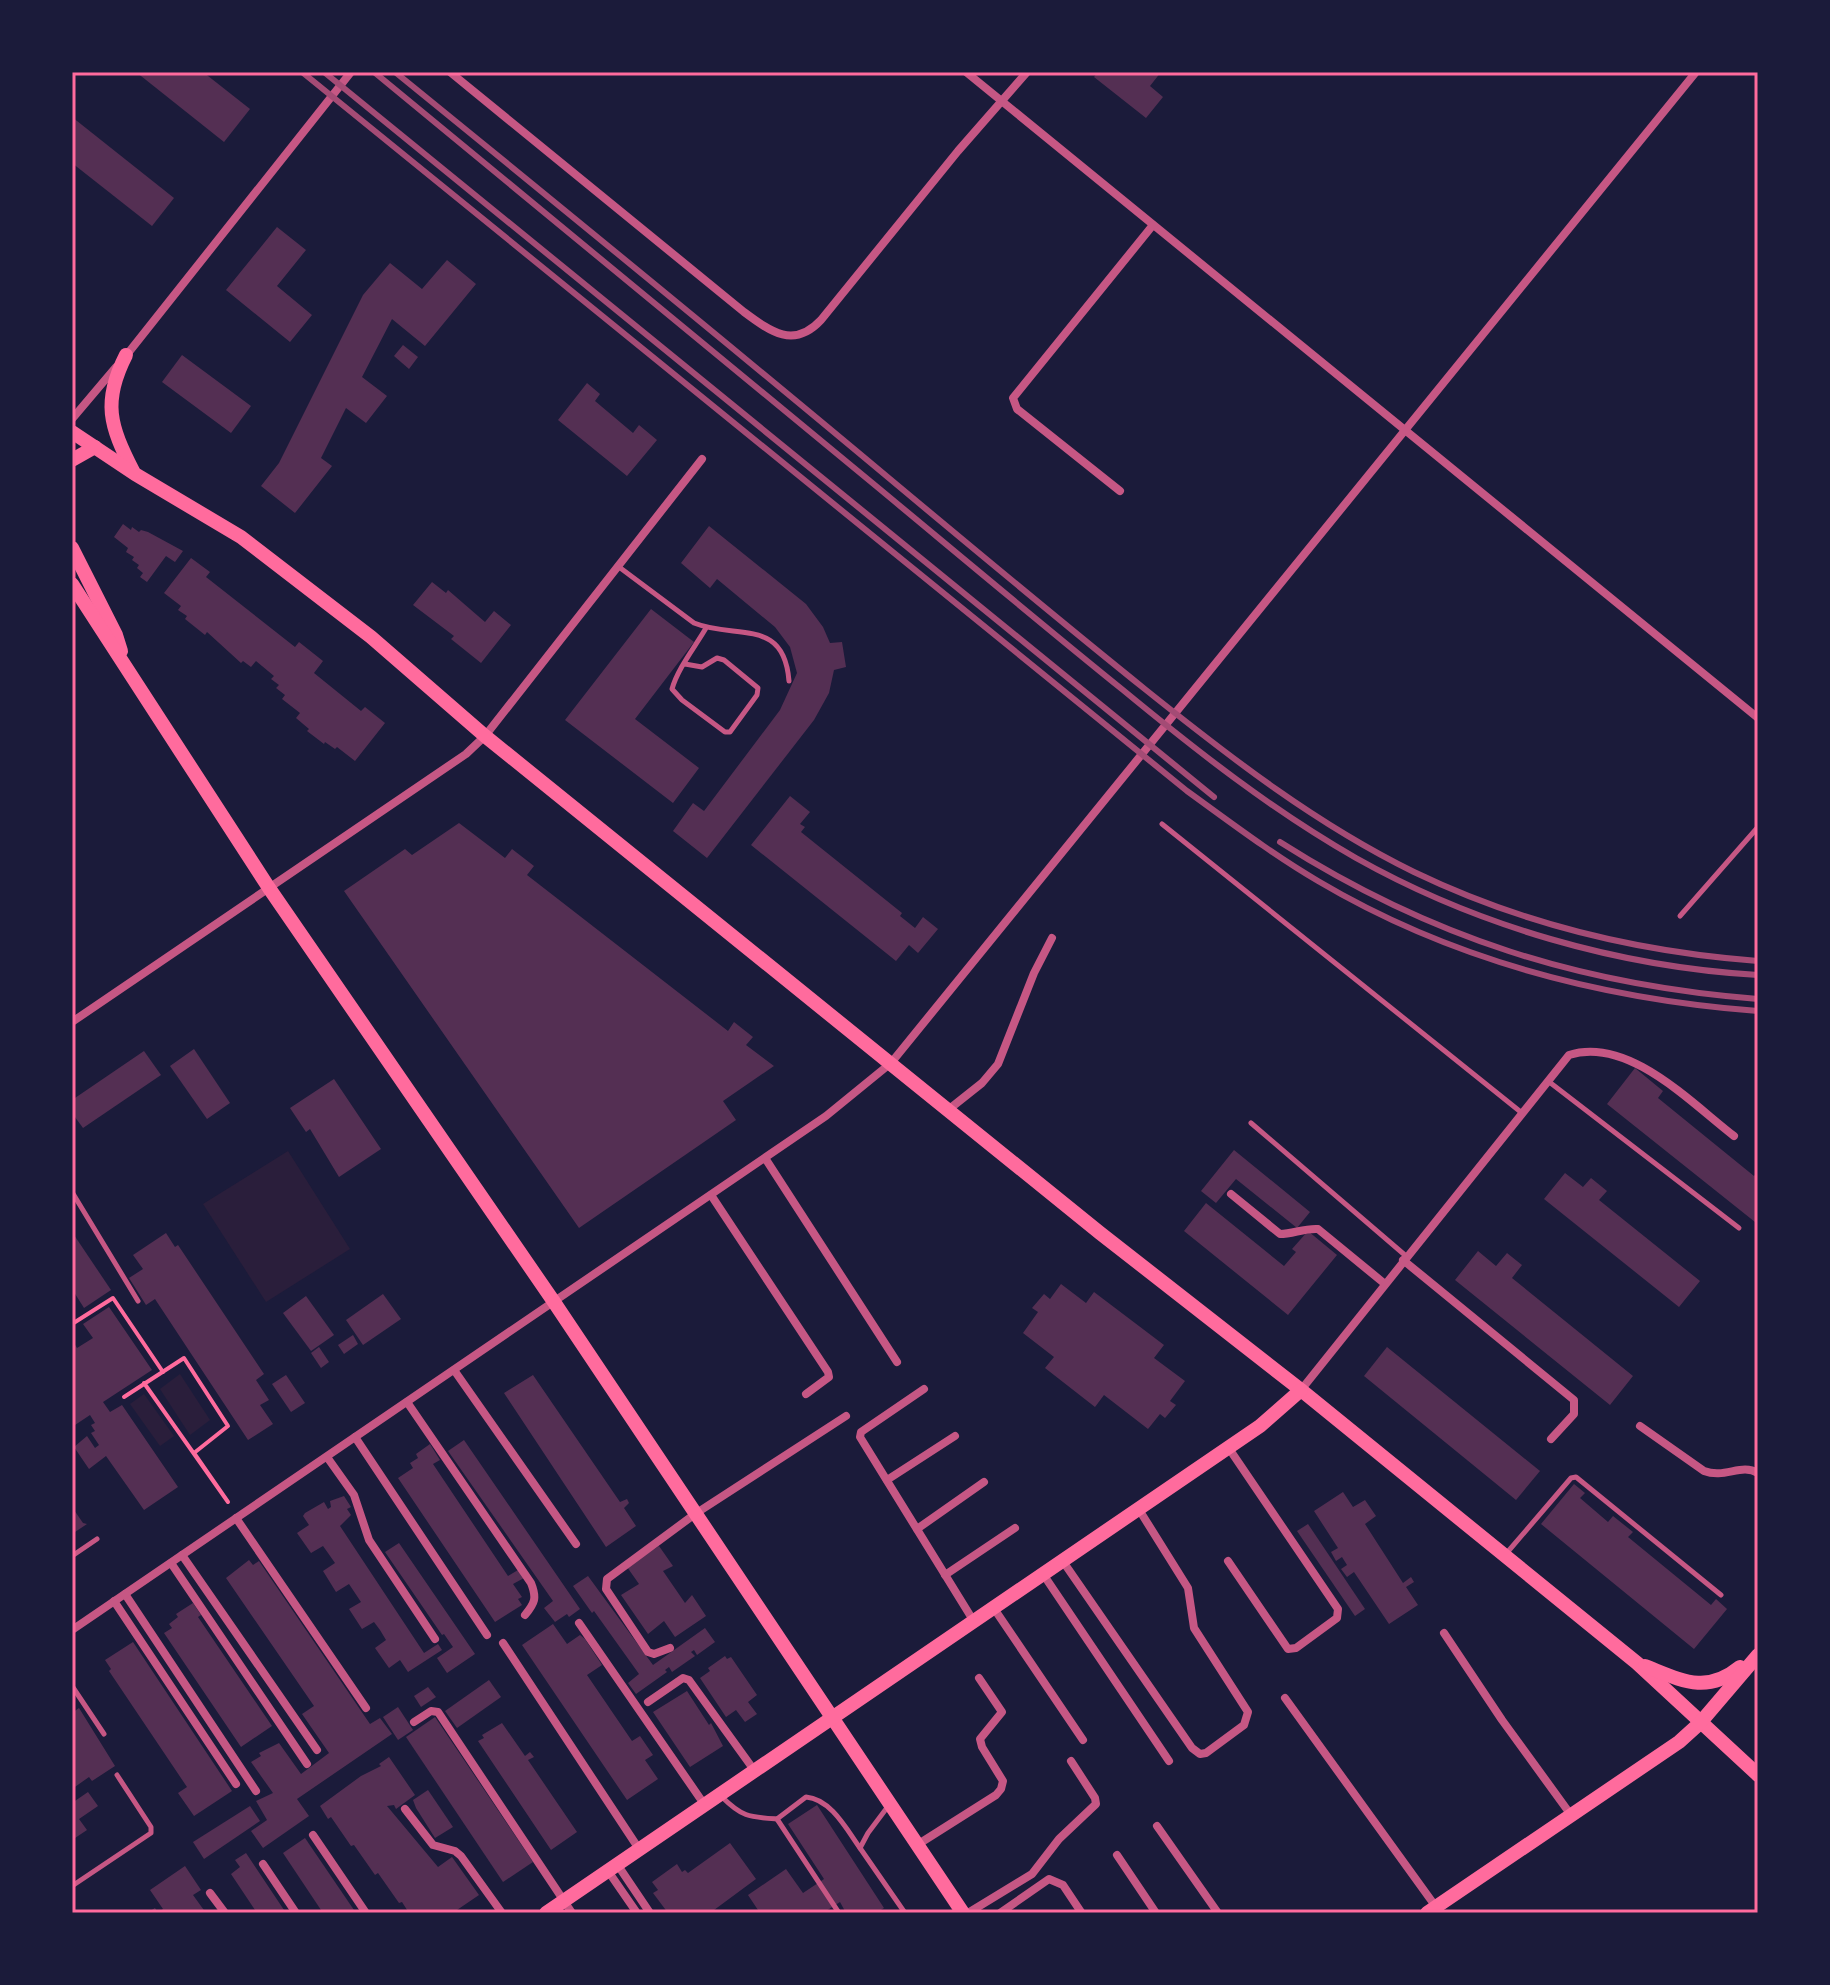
<svg xmlns="http://www.w3.org/2000/svg" width="1830" height="1985" viewBox="0 0 1830 1985" font-family="Signika,sans-serif">
  <style>
    .green { fill: #2a1e3b }
    .building { fill: #542f53 }
    .lines { fill: none; stroke-linecap: round; stroke-linejoin: round }
    .path { stroke: #ff6b9d; stroke-width: 4 }
    .service { stroke: #c65784; stroke-width: 5 }
    .minor { stroke: #c65784; stroke-width: 8 }
    .secondary { stroke: #ff6b9d; stroke-width: 14 }
    .rail { stroke: #a44b75; stroke-width: 6 }
    .neatline { fill: none; stroke: #ff6b9d; stroke-width: 3 }
  </style>
  <rect width="100%" height="100%" fill="#1b1b3a"/>
  <g class="green">
    <path d="M288,1151L350,1249L266,1302L203,1204Z"/>
    <path d="M180,1374L210,1420L190,1435L160,1389Z"/>
    <path d="M144,1394L174,1436L160,1446L130,1404Z"/>
  </g>
  <g class="building">
    <path d="M136,72H203L250,109L224,142Z"/>
    <path d="M1098,72H1161L1150,86L1163,97L1146,118L1094,77Z"/>
    <path d="M72,117L174,198L152,226L72,163Z"/>
    <path d="M277,227L306,250L277,286L312,315L290,342L226,290Z"/>
    <path d="M447,260L476,284L425,346L392,319L362,377L387,396L366,423L346,408L321,458L332,466L295,513L261,486L279,463L363,295L390,263L422,289Z"/>
    <path d="M403,345L418,357L409,369L394,356Z"/>
    <path d="M182,355L251,406L231,433L162,382Z"/>
    <path d="M587,383L600,394L595,401L633,433L639,425L657,440L627,476L558,420Z"/>
    <path d="M123,524L131,530L132,527L139,532L141,530L148,532L183,551L175,562L166,556L147,582L140,577L143,573L137,568L139,565L132,560L134,557L126,552L128,548L114,537Z"/>
    <path d="M709,526L806,604L823,627L830,643L842,642L846,667L834,670L829,693L814,720L707,858L673,831L693,803L704,811L780,710L797,673L790,647L775,627L717,579L710,588L681,563Z"/>
    <path d="M191,558L210,572L206,577L295,647L299,642L323,661L314,673L361,711L365,707L385,723L355,761L337,747L335,749L325,742L324,744L307,731L309,729L296,718L300,713L282,699L285,695L276,688L279,685L271,679L274,676L256,661L251,667L243,661L241,663L207,632L205,635L185,619L187,616L178,610L181,606L164,593Z"/>
    <path d="M432,582L446,593L448,590L485,622L494,611L511,625L481,663L451,639L454,636L413,605Z"/>
    <path d="M651,609L694,642L635,719L699,768L673,803L565,720Z"/>
    <path d="M790,796L810,812L800,824L805,827L801,832L902,913L900,916L915,928L923,917L938,929L918,953L909,945L896,961L751,845Z"/>
    <path d="M459,823L505,858L512,849L534,866L527,875L728,1031L734,1022L753,1037L746,1045L774,1066L723,1101L736,1120L579,1228L344,891L405,849L412,855Z"/>
    <path d="M194,1049L230,1103L207,1119L170,1066Z"/>
    <path d="M144,1051L161,1075L83,1128L72,1113V1100Z"/>
    <path d="M1635,1068L1663,1091L1658,1098L1754,1176L1758,1171V1218L1755,1222L1607,1104Z"/>
    <path d="M334,1079L381,1149L339,1177L310,1129L306,1132L290,1108Z"/>
    <path d="M1234,1150L1310,1212L1297,1228L1236,1179L1216,1203L1201,1191Z"/>
    <path d="M1565,1173L1583,1187L1591,1178L1607,1191L1599,1200L1700,1281L1679,1307L1544,1199Z"/>
    <path d="M1206,1203L1284,1266L1296,1252L1292,1249L1308,1231L1337,1255L1288,1315L1184,1231Z"/>
    <path d="M72,1232L111,1290L84,1308L72,1289Z"/>
    <path d="M166,1233L175,1247L178,1245L264,1374L256,1380L269,1400L260,1405L273,1424L248,1440L155,1299L146,1305L129,1278L143,1269L133,1255Z"/>
    <path d="M1478,1251L1496,1266L1507,1253L1522,1265L1512,1278L1633,1376L1610,1405L1455,1280Z"/>
    <path d="M1061,1284L1086,1303L1094,1292L1164,1345L1154,1358L1185,1381L1170,1401L1176,1405L1165,1418L1160,1414L1148,1429L1104,1395L1095,1407L1045,1368L1054,1357L1023,1333L1038,1312L1032,1308L1044,1294L1050,1299Z"/>
    <path d="M383,1294L401,1319L363,1345L346,1320Z"/>
    <path d="M306,1296L334,1335L311,1351L283,1313Z"/>
    <path d="M109,1307L152,1370L103,1402L110,1412L122,1405L178,1487L144,1510L106,1456L89,1469L74,1447L87,1436L95,1448L99,1445L91,1433L95,1431L91,1425L95,1423L90,1415L72,1427V1340L77,1348L93,1338L83,1324Z"/>
    <path d="M353,1335L358,1344L344,1354L338,1345Z"/>
    <path d="M319,1347L329,1362L321,1368L311,1353Z"/>
    <path d="M1387,1347L1540,1471L1516,1500L1364,1376Z"/>
    <path d="M286,1375L305,1403L291,1412L272,1384Z"/>
    <path d="M533,1375L620,1502L627,1499L629,1503L624,1508L636,1526L606,1547L504,1393Z"/>
    <path d="M464,1440L580,1609L569,1617L567,1614L555,1622L544,1608L553,1601L448,1451Z"/>
    <path d="M430,1444L440,1460L433,1464L508,1576L518,1570L524,1578L513,1584L522,1597L518,1599L522,1605L495,1622L398,1478L413,1468L410,1463L418,1458L416,1454Z"/>
    <path d="M1574,1484L1585,1493L1580,1498L1608,1522L1613,1516L1633,1532L1628,1537L1711,1605L1716,1599L1727,1609L1694,1649L1541,1524Z"/>
    <path d="M1343,1492L1353,1507L1365,1500L1376,1516L1365,1524L1403,1583L1411,1577L1414,1582L1406,1587L1418,1605L1389,1624L1354,1572L1347,1577L1341,1569L1347,1565L1342,1557L1336,1561L1331,1552L1338,1548L1314,1511Z"/>
    <path d="M344,1496L351,1507L347,1509L351,1515L340,1526L424,1653L438,1644L442,1650L408,1672L400,1660L389,1668L375,1648L386,1640L380,1630L374,1622L362,1629L349,1609L361,1602L349,1584L336,1592L323,1571L335,1563L328,1553L323,1546L311,1553L297,1533L309,1525L303,1516L305,1513L324,1502L328,1509L331,1507L330,1501Z"/>
    <path d="M72,1507L83,1523L87,1524L72,1534Z"/>
    <path d="M1308,1524L1365,1609L1355,1616L1297,1531Z"/>
    <path d="M399,1543L475,1654L447,1673L437,1658L453,1647L444,1634L442,1635L385,1552Z"/>
    <path d="M659,1546L673,1566L663,1571L685,1603L692,1595L706,1616L675,1637L664,1621L648,1634L621,1595L639,1584L627,1567Z"/>
    <path d="M249,1560L253,1565L259,1561L370,1724L380,1718L392,1734L297,1799L309,1816L263,1848L251,1831L267,1820L256,1801L273,1793L251,1762L261,1756L259,1753L279,1743L301,1774L329,1753L302,1714L314,1706L226,1578Z"/>
    <path d="M588,1576L653,1665L705,1628L715,1642L697,1655L694,1650L691,1652L695,1656L672,1672L669,1667L665,1670L667,1672L636,1694L628,1683L639,1674L594,1611L592,1613L573,1586Z"/>
    <path d="M193,1603L201,1615L198,1617L272,1726L241,1747L164,1633L172,1628L169,1624L178,1617L176,1614Z"/>
    <path d="M553,1624L567,1644L580,1635L585,1639L602,1665L587,1675L632,1741L640,1736L653,1755L645,1760L658,1779L627,1800L522,1645Z"/>
    <path d="M133,1642L232,1791L194,1816L178,1793L187,1787L109,1671L111,1669L105,1660Z"/>
    <path d="M725,1656L727,1659L731,1657L757,1695L748,1702L757,1714L745,1722L736,1710L726,1717L700,1678L710,1671L708,1668Z"/>
    <path d="M489,1680L501,1697L457,1728L445,1711Z"/>
    <path d="M428,1687L436,1697L421,1707L414,1696Z"/>
    <path d="M687,1691L709,1725L711,1723L723,1746L690,1767L653,1712Z"/>
    <path d="M398,1707L413,1730L398,1740L383,1717Z"/>
    <path d="M79,1708L115,1766L92,1781L89,1777L72,1789V1713Z"/>
    <path d="M435,1717L533,1862L503,1882L406,1737Z"/>
    <path d="M502,1723L525,1756L530,1752L534,1757L528,1760L577,1832L551,1850L478,1741L484,1738L482,1735Z"/>
    <path d="M389,1757L415,1795L396,1809L394,1805L387,1806L438,1867L452,1857L479,1895L457,1910L449,1913H409L402,1902L399,1903L378,1873L375,1875L354,1845L351,1846L331,1817L328,1819L320,1806L361,1776L381,1766L379,1764Z"/>
    <path d="M428,1790L453,1827L435,1838L416,1808L413,1800Z"/>
    <path d="M88,1792L98,1806L79,1819L87,1830L72,1840V1803Z"/>
    <path d="M817,1805L884,1908L876,1913H846L840,1902L823,1913H760L748,1895L786,1869L803,1893L824,1879L788,1824Z"/>
    <path d="M250,1806L260,1821L204,1859L193,1842Z"/>
    <path d="M305,1838L356,1913H323L283,1853Z"/>
    <path d="M730,1843L756,1879L710,1913H668L653,1893L658,1890L652,1882L677,1864L682,1872L685,1870L688,1873Z"/>
    <path d="M246,1853L286,1913H257L231,1874L240,1867L235,1860Z"/>
    <path d="M185,1866L201,1890L193,1895L206,1913H147L155,1908L158,1913L163,1909L150,1890Z"/>
  </g>
  <g class="lines">
    <g class="path">
      <path d="M72,1324L113,1298L163,1372"/>
      <path d="M124,1397L184,1358L228,1426L194,1453L228,1502L144,1383"/>
    </g>
    <g class="service">
      <path d="M619,567L694,623C736,640 784,617 789,681"/>
      <path d="M685,664L702,667L717,658L724,660L758,688L757,695L730,732H725L682,700L672,689C678,668 695,647 706,628"/>
      <path d="M1162,824L1522,1113"/>
      <path d="M1680,916L1758,827"/>
      <path d="M1548,1081L1739,1228"/>
      <path d="M1251,1123L1406,1256"/>
      <path d="M72,1192L138,1301"/>
      <path d="M1505,1555L1571,1478L1576,1477L1721,1595"/>
      <path d="M72,1556L97,1539"/>
      <path d="M72,1686L104,1734"/>
      <path d="M722,1797C742,1817 749,1817 777,1819L806,1797C831,1799 847,1830 860,1848"/>
      <path d="M889,1805L868,1833L860,1848L905,1913"/>
      <path d="M777,1819L839,1913"/>
      <path d="M72,1886L151,1833V1827L117,1775"/>
    </g>
    <g class="minor">
      <path d="M450,72L744,312C771,332 794,349 821,320L958,151L1027,72"/>
      <path d="M966,72L1758,718"/>
      <path d="M125,357L351,72"/>
      <path d="M72,419L116,367"/>
      <path d="M1120,491L1017,409L1013,398L1153,225"/>
      <path d="M72,1022L466,754L485,736L702,459"/>
      <path d="M948,1110L982,1083L998,1064L1034,973L1052,938"/>
      <path d="M765,1158L897,1362"/>
      <path d="M1231,1194L1280,1234C1293,1234 1304,1228 1318,1229L1385,1284"/>
      <path d="M711,1195L828,1372L829,1377L806,1394"/>
      <path d="M1403,1260L1574,1400V1414L1551,1439"/>
      <path d="M454,1370L576,1544"/>
      <path d="M924,1389L861,1432L860,1437L973,1620"/>
      <path d="M1301,1390L1569,1055C1628,1036 1691,1103 1734,1136"/>
      <path d="M407,1402L531,1583C537,1598 535,1603 525,1615"/>
      <path d="M1640,1426L1704,1471C1725,1479 1741,1463 1758,1473"/>
      <path d="M355,1437L487,1635"/>
      <path d="M327,1457L354,1495L369,1540L435,1639"/>
      <path d="M887,1480L955,1436"/>
      <path d="M236,1518L366,1708"/>
      <path d="M917,1529L984,1482"/>
      <path d="M182,1555L317,1750"/>
      <path d="M1062,1560L1192,1748L1200,1754L1206,1753L1244,1725L1248,1712L1194,1628L1188,1588L1138,1508"/>
      <path d="M1228,1561L1288,1649L1296,1648L1337,1618L1338,1609L1228,1447"/>
      <path d="M171,1563L307,1764"/>
      <path d="M1043,1574L1169,1761"/>
      <path d="M945,1575L1015,1528"/>
      <path d="M125,1594L256,1791"/>
      <path d="M114,1601L236,1784"/>
      <path d="M993,1607L1083,1740"/>
      <path d="M579,1623L704,1804"/>
      <path d="M72,1630L826,1116L891,1063L1696,72"/>
      <path d="M1444,1633L1502,1720L1571,1815"/>
      <path d="M503,1643L639,1849"/>
      <path d="M670,1648L654,1654L648,1652L606,1589L607,1579L695,1514L846,1416"/>
      <path d="M1285,1698L1436,1907"/>
      <path d="M648,1702L683,1678L689,1680L754,1770"/>
      <path d="M414,1722L431,1711L438,1712L572,1913"/>
      <path d="M405,1809L433,1845L455,1851L461,1856L502,1913"/>
      <path d="M1157,1826L1218,1913"/>
      <path d="M313,1835L366,1913"/>
      <path d="M917,1845L996,1795L1001,1789L1003,1781L982,1747L980,1739L1002,1712L979,1678"/>
      <path d="M1117,1855L1156,1913"/>
      <path d="M263,1864L296,1913"/>
      <path d="M617,1864L650,1913"/>
      <path d="M608,1871L637,1913"/>
      <path d="M210,1893L225,1913"/>
      <path d="M968,1913L1032,1874L1059,1839L1096,1804L1095,1798L1071,1761"/>
      <path d="M1000,1913L1049,1879L1063,1885L1081,1912"/>
    </g>
    <g class="secondary">
      <path d="M126,355C102,402 110,426 133,471"/>
      <path d="M72,432L135,474L241,537L371,637L485,736L1100,1233L1301,1390L1637,1663L1758,1775"/>
      <path d="M72,460L95,447"/>
      <path d="M72,548L116,635L121,651"/>
      <path d="M72,584L269,888L554,1302L963,1913"/>
      <path d="M1645,1666C1681,1680 1706,1695 1740,1667"/>
      <path d="M546,1913L1260,1426L1301,1390"/>
      <path d="M1427,1913L1679,1742L1700,1723L1758,1655"/>
    </g>
    <g class="rail">
      <path d="M302,72L1187,791C1230,822 1272,854 1318,881C1453,961 1603,999 1758,1011"/>
      <path d="M324,72L1214,797"/>
      <path d="M374,72C541,210 709,347 876,486C958,554 1040,623 1123,690C1197,751 1272,810 1356,858C1477,926 1619,967 1758,975"/>
      <path d="M395,72C561,207 726,342 890,479C975,550 1060,621 1146,690C1231,758 1316,824 1414,872C1522,924 1639,952 1758,961"/>
      <path d="M1280,842C1431,938 1581,985 1758,999"/>
    </g>
  </g>
  <rect width="1830" height="1985" fill="none" stroke="#1b1b3a" stroke-width="148"/>
  <rect x="74" y="74" width="1682" height="1837" class="neatline"/>
</svg>
